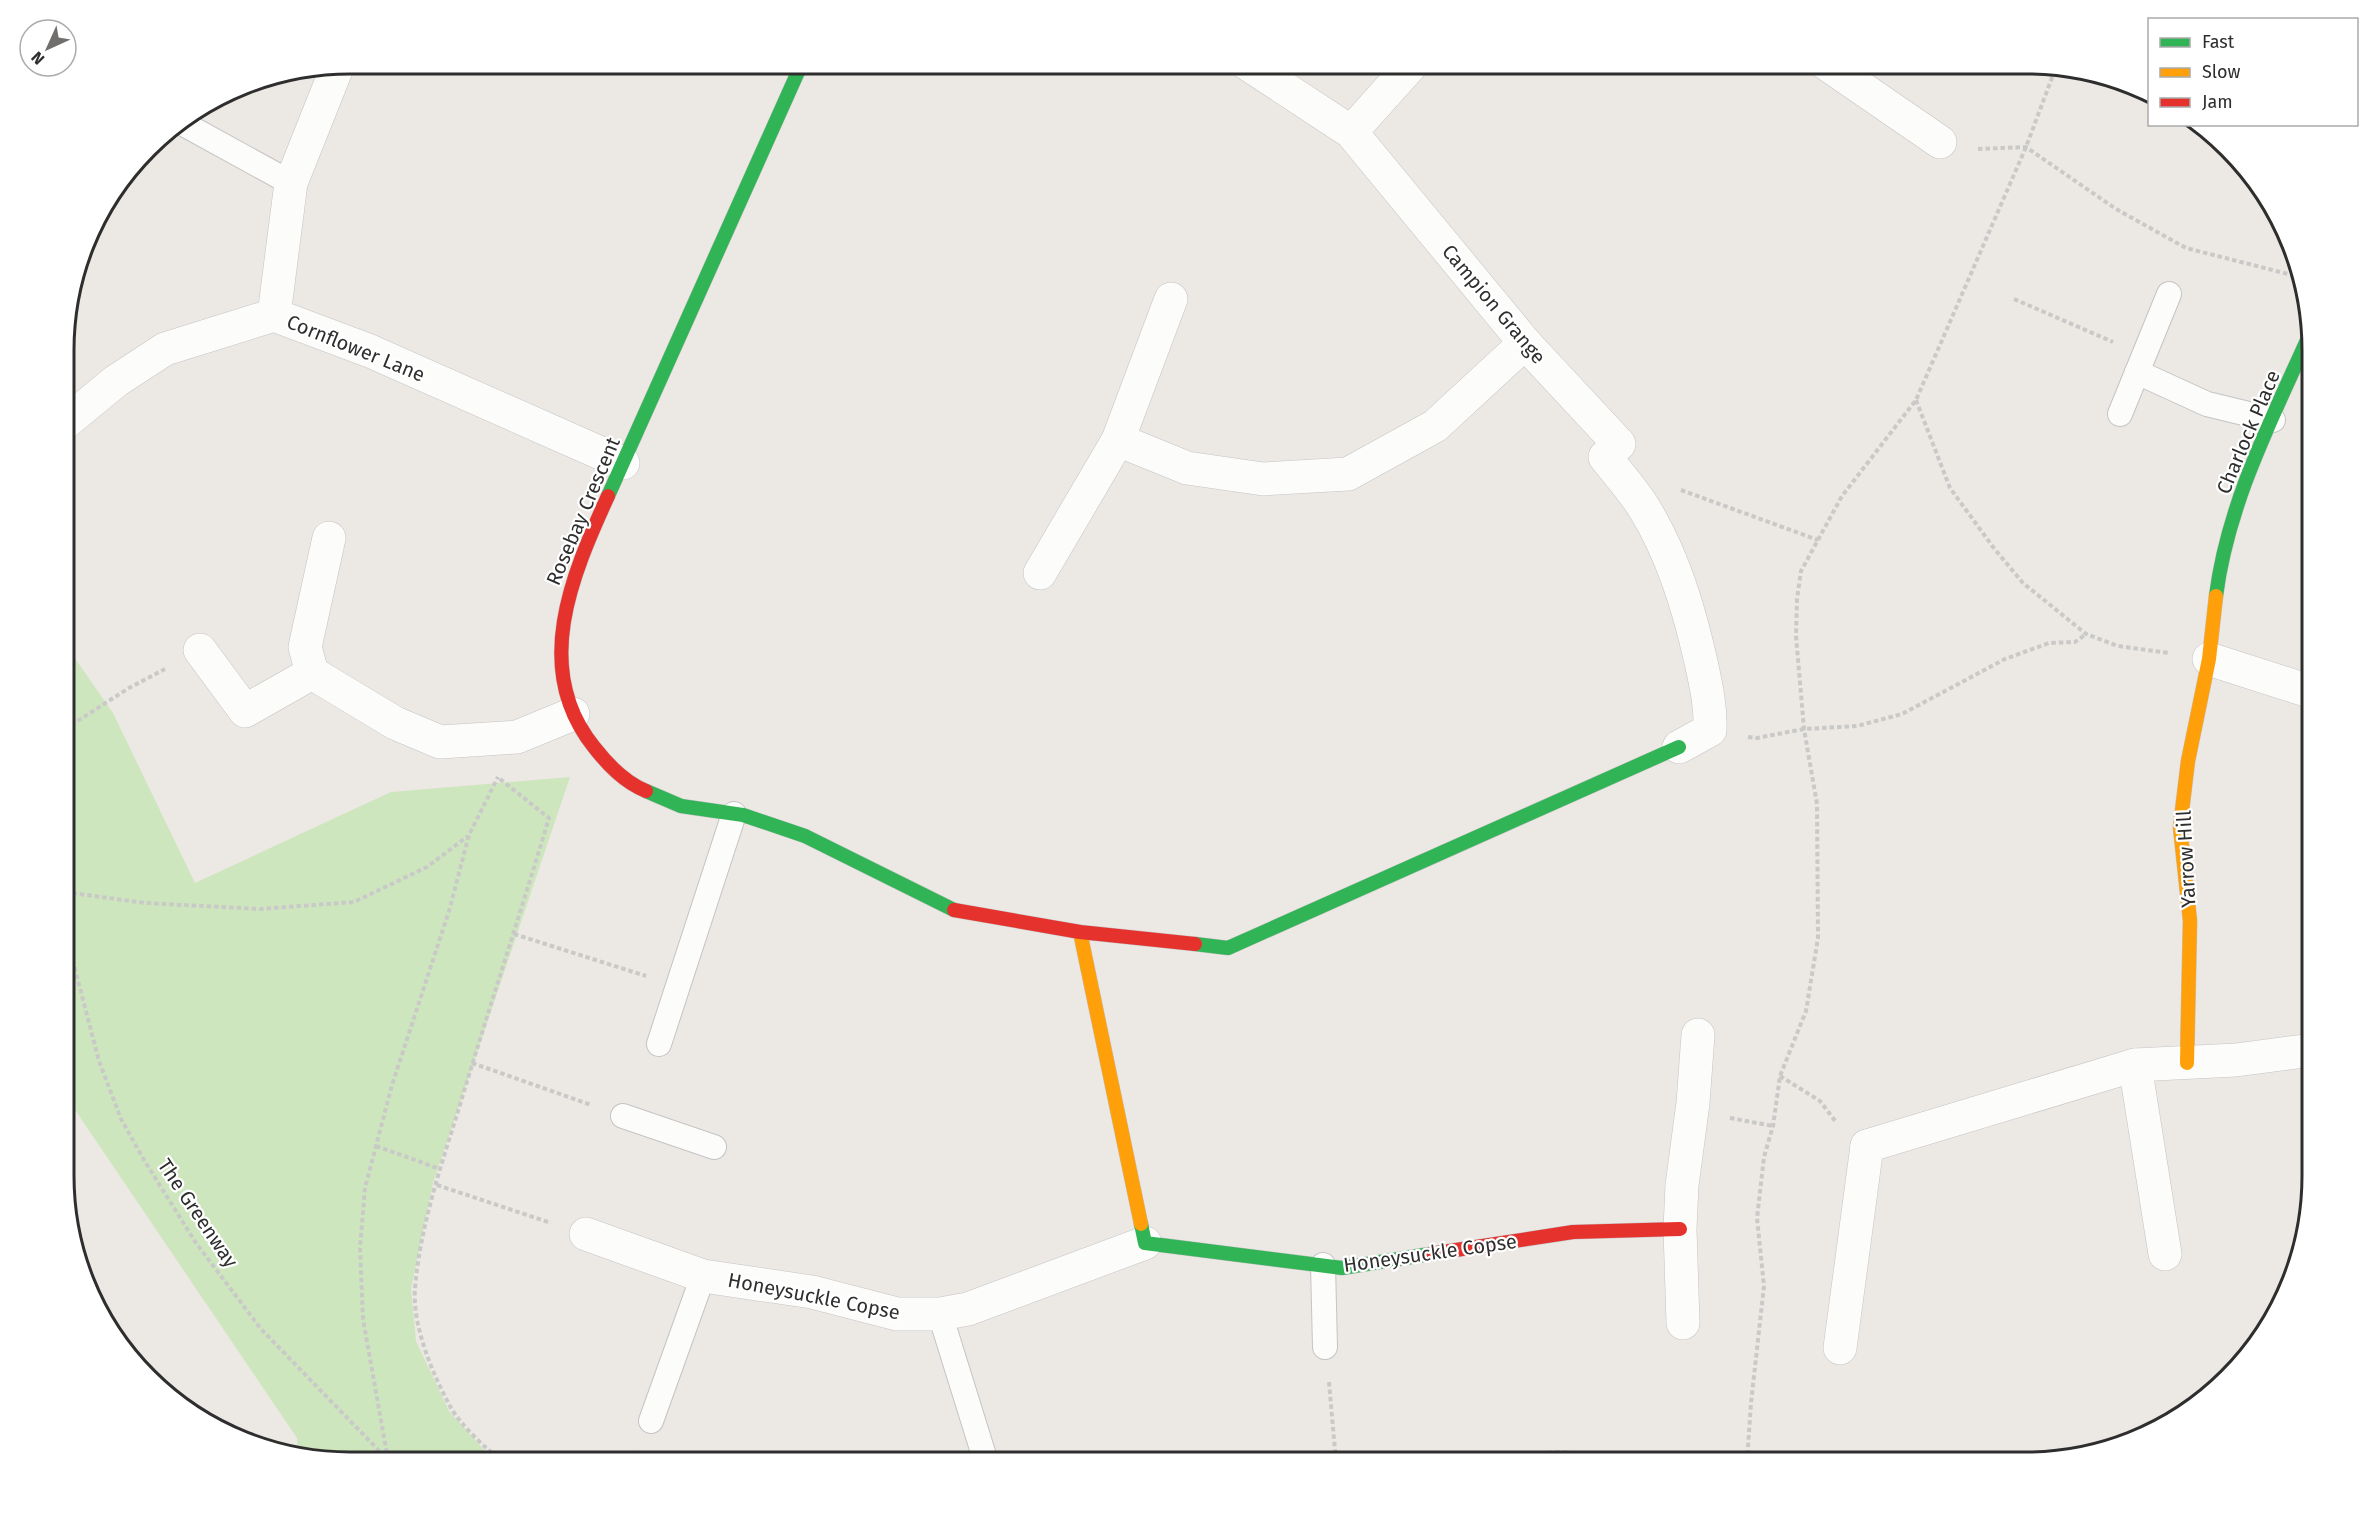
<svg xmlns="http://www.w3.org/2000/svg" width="2376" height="1525" viewBox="0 0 2376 1525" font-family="'Fira Sans',sans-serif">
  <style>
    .grass { fill: #cee6be }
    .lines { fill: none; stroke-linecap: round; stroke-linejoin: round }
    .lane-casing { stroke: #c5c4c5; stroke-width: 26 }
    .street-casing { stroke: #c5c4c5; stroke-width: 34 }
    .fast-casing { stroke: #c5c4c5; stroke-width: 15 }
    .slow-casing { stroke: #c5c4c5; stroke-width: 15 }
    .jam-casing { stroke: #c5c4c5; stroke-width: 15 }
    .path { stroke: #c9c9c8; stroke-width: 4; stroke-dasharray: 4.5 3; stroke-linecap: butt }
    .lane { stroke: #fcfcfb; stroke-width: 24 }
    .street { stroke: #fcfcfb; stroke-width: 33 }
    .fast { stroke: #30b455; stroke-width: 14 }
    .slow { stroke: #ff9f0a; stroke-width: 14 }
    .jam { stroke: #e5322d; stroke-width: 14 }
    .labels { text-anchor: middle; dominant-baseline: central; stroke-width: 4.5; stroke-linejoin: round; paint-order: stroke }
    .street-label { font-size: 20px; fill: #2e2e2e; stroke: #fff }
    .rim { fill: none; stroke: #2e2e2e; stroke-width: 3 }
  </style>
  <rect width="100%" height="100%" fill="#ece8e4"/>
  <path class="grass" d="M65,644L113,713L195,883L391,792L570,777L433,1183L411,1289L416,1341L449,1411L495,1462H349L298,1454L297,1438L65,1095Z"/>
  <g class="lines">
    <defs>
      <g id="lane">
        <path d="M180,122L291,183"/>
        <path d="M2137,372L2207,404L2273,420"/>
        <path d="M2120,414L2169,294"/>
        <path d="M659,1044L734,814"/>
        <path d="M623,1116L714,1147"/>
        <path d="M1323,1265L1325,1347"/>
        <path d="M940,1314L986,1462"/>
        <path d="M651,1421L703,1276"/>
      </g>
      <g id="street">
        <path d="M1246,63L1351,132L1525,343L1619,444L1605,457C1618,474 1633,490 1644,508C1673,555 1689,609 1701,662C1706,685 1711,707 1710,730L1679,747"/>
        <path d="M1825,63L1940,142"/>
        <path d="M1351,132L1413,63"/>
        <path d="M274,315L291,183L338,65"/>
        <path d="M65,423L116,381L165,349L274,315L370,351L623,463"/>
        <path d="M1118,440L1187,468L1263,479L1348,474L1435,426L1525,343"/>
        <path d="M329,538L305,647L312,673L395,723L440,742L517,737L573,714"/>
        <path d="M1040,573L1118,440L1171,299"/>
        <path d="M200,650L245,711L312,673"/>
        <path d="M2209,659L2312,692"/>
        <path d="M2135,1065L2165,1254"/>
        <path d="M1867,1146L2135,1065L2236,1060L2312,1050"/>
        <path d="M586,1234L703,1276L812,1292L897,1314H940L968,1309L1145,1243"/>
        <path d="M1683,1323L1680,1229L1682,1185L1693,1103L1698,1035"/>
        <path d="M1840,1348L1867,1146"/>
      </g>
      <g id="fast">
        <path d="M608,496L802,63"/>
        <path d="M2216,596C2228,501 2274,415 2312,329"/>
        <path d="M646,791L681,806L743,815L805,836L954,910"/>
        <path d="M1195,944L1228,948L1679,747"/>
        <path d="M1141,1224L1145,1243L1342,1268L1430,1254"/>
      </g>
      <g id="slow">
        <path d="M1080,932L1141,1224"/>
        <path d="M2187,1063L2190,921L2180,827L2188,761L2209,659L2216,596"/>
      </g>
      <g id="jam">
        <path d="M608,496C572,575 531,669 594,747C608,765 624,782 646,791"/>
        <path d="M954,910L1080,932L1195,944"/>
        <path d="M1430,1254L1573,1232L1680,1229"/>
      </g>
    </defs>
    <use href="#lane" class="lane-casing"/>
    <use href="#street" class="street-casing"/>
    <use href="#fast" class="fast-casing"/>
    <use href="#slow" class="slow-casing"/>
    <use href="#jam" class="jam-casing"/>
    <g class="path">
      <path d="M1978,149L2026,147L2116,209L2186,248L2296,276"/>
      <path d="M2014,299L2113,342"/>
      <path d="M1916,400L1950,488L1993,547L2023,583L2086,634L2118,646L2169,653"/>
      <path d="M1681,490L1818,540"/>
      <path d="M65,729L129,688L165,669"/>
      <path d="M1748,737L1757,738L1804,729L1857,726L1902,714L2005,659L2049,643L2075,642L2086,634"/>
      <path d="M500,779L549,818C520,915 488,1011 459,1108C441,1166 420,1227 415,1288C412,1326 433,1375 451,1408C461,1425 488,1452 505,1462"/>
      <path d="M65,892L145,903L260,909L354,902L427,867L468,836"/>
      <path d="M65,931L99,1061L121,1119L144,1160L196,1243L261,1329L390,1462"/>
      <path d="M514,934L646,976"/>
      <path d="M472,1063L591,1105"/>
      <path d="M1780,1076L1820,1101L1836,1122"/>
      <path d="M1730,1118L1773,1126"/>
      <path d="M376,1146L440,1169"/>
      <path d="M437,1185L551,1223"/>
      <path d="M1329,1382L1336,1462"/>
      <path d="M388,1460L363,1319L360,1248L365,1188L392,1085L449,911L469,835L498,777"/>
      <path d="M637,1462L640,1451"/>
      <path d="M1383,1462L1561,1452L1677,1462"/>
      <path d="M1747,1462L1751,1403L1764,1286L1757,1218L1764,1157L1773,1126L1780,1076L1806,1011L1818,938L1817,804L1804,729L1796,636L1797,599L1801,571L1842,496L1916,400L2026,147L2056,67"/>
    </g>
    <use href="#lane" class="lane"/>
    <use href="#street" class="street"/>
    <use href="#fast" class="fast"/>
    <use href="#slow" class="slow"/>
    <use href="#jam" class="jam"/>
  </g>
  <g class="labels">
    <g class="street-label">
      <text transform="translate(1494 304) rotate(50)">Campion Grange</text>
      <text transform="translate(356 348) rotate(22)">Cornflower Lane</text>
      <text transform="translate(2248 432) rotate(-67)">Charlock Place</text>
      <text transform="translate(583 511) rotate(-67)">Rosebay Crescent</text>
      <text transform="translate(2186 859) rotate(-93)">Yarrow Hill</text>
      <text transform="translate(198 1213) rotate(56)">The Greenway</text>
      <text transform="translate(1430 1253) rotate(-8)">Honeysuckle Copse</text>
      <text transform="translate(814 1296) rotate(11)">Honeysuckle Copse</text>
    </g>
  </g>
  <path d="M0 0H2376V1525H0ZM350 74H2026A276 276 0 0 1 2302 350V1176A276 276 0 0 1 2026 1452H350A276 276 0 0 1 74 1176V350A276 276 0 0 1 350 74Z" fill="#fff" fill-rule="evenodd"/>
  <path class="rim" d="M350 74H2026A276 276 0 0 1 2302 350V1176A276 276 0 0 1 2026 1452H350A276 276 0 0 1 74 1176V350A276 276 0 0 1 350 74Z"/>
  <rect x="2148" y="18" width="210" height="108" fill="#ffffff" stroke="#ababab" stroke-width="1.5"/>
  <rect x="2160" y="38" width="30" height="9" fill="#30b455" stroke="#ababab" stroke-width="1.5"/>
  <text x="2202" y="48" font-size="18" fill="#2e2e2e">Fast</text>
  <rect x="2160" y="68" width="30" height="9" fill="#ff9f0a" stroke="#ababab" stroke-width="1.5"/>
  <text x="2202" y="78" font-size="18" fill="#2e2e2e">Slow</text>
  <rect x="2160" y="98" width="30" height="9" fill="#e5322d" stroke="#ababab" stroke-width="1.5"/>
  <text x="2202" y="108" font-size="18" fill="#2e2e2e">Jam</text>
  <g transform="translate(48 48) rotate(225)"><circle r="28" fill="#ffffff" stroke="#ababab" stroke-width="1.5"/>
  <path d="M0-4.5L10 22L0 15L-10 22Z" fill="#706f6e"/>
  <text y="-9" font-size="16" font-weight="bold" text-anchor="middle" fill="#2e2e2e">N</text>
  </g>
</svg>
